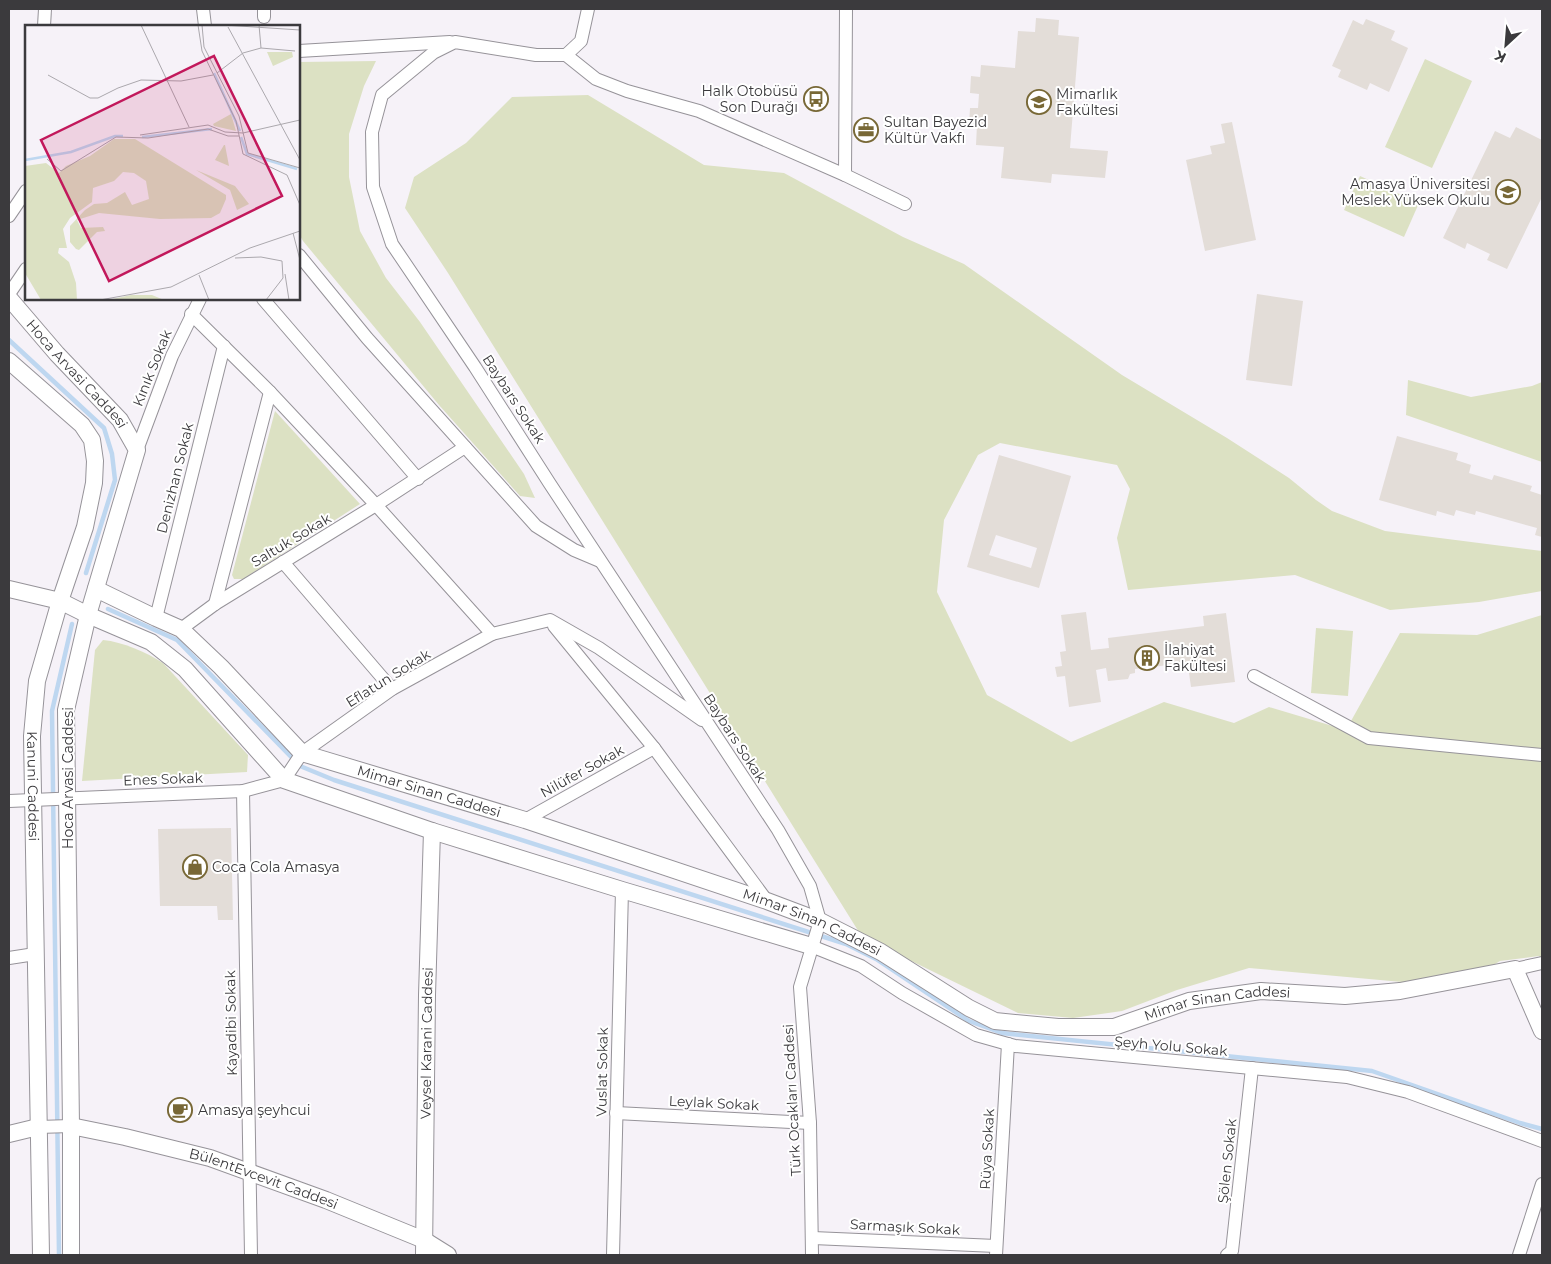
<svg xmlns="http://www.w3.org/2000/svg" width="1551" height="1264" viewBox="0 0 1551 1264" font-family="Montserrat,sans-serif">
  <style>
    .green { fill: #dce1c3 }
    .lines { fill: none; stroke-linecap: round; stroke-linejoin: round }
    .stream { stroke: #bed7f0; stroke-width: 4.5 }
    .building { fill: #e3ddd8; fill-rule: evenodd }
    .street-casing { stroke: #969399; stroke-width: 14 }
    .secondary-casing { stroke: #969399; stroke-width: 18 }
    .street { stroke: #fff; stroke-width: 12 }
    .secondary { stroke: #fff; stroke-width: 16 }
    .labels { text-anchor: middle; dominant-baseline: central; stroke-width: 4; stroke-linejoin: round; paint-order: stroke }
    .poi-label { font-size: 14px; fill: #3b3a3d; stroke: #fff; text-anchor: start }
    .street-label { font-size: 14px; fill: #3b3a3d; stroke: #fff }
    .inset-river { fill: none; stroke: #bed7f0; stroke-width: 2.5 }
    .inset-road { fill: none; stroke: #aba8ad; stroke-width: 1 }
    .view { fill: #c2185b; fill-opacity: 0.15; stroke: #c2185b; stroke-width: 2.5 }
    .inset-edge { fill: none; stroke: #3b3a3d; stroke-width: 2.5 }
  </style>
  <rect width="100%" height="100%" fill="#f6f2f8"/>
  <g class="green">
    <path d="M1425,59L1472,81L1432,168L1385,147Z"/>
    <path d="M376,61L364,86L349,134V177L360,231L386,278L420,322L524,474L535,498L520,496L439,405L303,241L299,234V62Z"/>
    <path d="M588,95L704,165L784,173L903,237L964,264L1122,375L1227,438L1289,478L1316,500L1332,511L1385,531L1542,551V591L1479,602L1390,610L1295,575L1128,590L1117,538L1130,489L1117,465L1000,443L978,455L944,520L937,592L987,695L1071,742L1164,702L1234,723L1269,707L1346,730L1400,633L1477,635L1542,615V962L1539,956L1500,961L1457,987L1249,968L1177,990L1122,1011L1073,1018L1018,1013L862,937L448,273L405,208L414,177L466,143L512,97Z"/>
    <path d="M1360,176L1419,203L1404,237L1344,210Z"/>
    <path d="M1408,380L1471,397L1532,386L1542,382V462L1406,415Z"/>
    <path d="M275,411L360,504L243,579H234L232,575Z"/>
    <path d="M1316,628L1353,631L1348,696L1311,693Z"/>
    <path d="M103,640C123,642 146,652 163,663L248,755L247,772L82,781L95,650Z"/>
  </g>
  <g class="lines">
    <g class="stream">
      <path d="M9,340L104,428L112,454L115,480L86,573"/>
      <path d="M108,609L177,640L300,766L334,780L846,944L876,959L969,1021L1002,1033L1372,1071L1520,1123L1542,1129"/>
      <path d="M59,1255L52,711L72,624"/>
    </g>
  </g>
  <g class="building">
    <path d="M1036,18L1059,20L1058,35L1079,37L1070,148L1108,151L1105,178L1052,174L1051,183L1001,178L1004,147L976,145L977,125L969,124L970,108H978L979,94L970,93L971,76L980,77L981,65L1015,68L1018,31L1035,32Z"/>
    <path d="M1366,19L1395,31L1391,40L1408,48L1389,92L1370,83L1367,90L1338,77L1341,70L1332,66L1353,20L1363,25Z"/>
    <path d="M1232,122L1256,240L1205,251L1186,160L1212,154L1210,146L1225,143L1221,124Z"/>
    <path d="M1516,127L1542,140V197L1507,269L1487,260L1490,254L1467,243L1465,249L1443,238L1495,131L1510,138Z"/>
    <path d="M1257,294L1303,301L1292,386L1246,380Z"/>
    <path d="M1397,436L1458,453L1456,460L1471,465L1469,473L1492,480L1494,475L1532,486L1530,491L1542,495V537L1535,535L1537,528L1476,511L1475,515L1456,510L1454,516L1437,511L1436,516L1379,500Z"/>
    <path d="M999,455L1071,476L1039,588L967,567ZM996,535L1037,548L1031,568L989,555Z"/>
    <path d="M1086,612L1091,650L1109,648L1108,638L1204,626L1203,616L1226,613L1235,682L1191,687L1188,666L1170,668L1169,665L1135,669V673L1130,674L1128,679L1108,681L1106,668L1096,670L1101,702L1069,707L1065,676L1057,677L1055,667L1062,666L1060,652L1066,651L1061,615Z"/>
    <path d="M231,828L233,920H218L217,906H160L158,829Z"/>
  </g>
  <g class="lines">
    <defs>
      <g id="street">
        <path d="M203,9L205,26"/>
        <path d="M588,9L581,41L566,55H536L455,42L433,53L382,95L372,132L373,187L392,244L475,367L550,484L778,830L810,886L820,921L800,987L810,1123L812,1255"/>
        <path d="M264,17V9"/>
        <path d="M44,26L45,9"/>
        <path d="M299,51L450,42"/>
        <path d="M566,55L596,79L627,91L699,111L845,175L905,204"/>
        <path d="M845,175L846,9"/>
        <path d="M9,216L26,191"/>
        <path d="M299,255L367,338L536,526L574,550L600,561"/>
        <path d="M9,294L26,269"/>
        <path d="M263,299L418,479"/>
        <path d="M191,314L270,392L376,505L492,634L550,620L599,648L702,720"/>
        <path d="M137,450L172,356L200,299"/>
        <path d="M283,562L392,689"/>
        <path d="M215,604L270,392"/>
        <path d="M156,618L224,346"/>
        <path d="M554,626L654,748L767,901"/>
        <path d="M181,629L215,604L376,505L465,447"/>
        <path d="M1254,676L1369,738L1542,755"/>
        <path d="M243,791L251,1255"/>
        <path d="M9,801L243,791L284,780L302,753L392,689L492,634"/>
        <path d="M525,820L654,748"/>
        <path d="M811,946L861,966L902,993L976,1035L1015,1046L1347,1077L1408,1092L1542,1141"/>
        <path d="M9,958L35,954"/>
        <path d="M1515,969L1542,963"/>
        <path d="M616,1113L810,1123"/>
        <path d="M38,1127L71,1126"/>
        <path d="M813,1238L996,1246"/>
        <path d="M613,1255L622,890"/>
        <path d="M996,1255L1008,1044"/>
        <path d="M1227,1255L1232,1251L1252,1068"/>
        <path d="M1519,1255L1542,1184"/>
      </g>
      <g id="secondary">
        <path id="s1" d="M9,298L57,354L120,420L137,450L88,615L66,710L71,1126V1255"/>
        <path id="s2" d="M9,361L82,425L92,440L95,461L94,483L85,527L60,601L37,681L32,736L41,1255"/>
        <path d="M9,589L60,601L88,615L151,642L185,669L284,780L432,831L622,890L811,946"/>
        <path id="s3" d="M96,589L156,618L181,629L221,667L302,753L525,820L767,901L820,921L881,952L969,1008L995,1021L1058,1027H1114L1189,1001L1261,991L1345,996L1400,991L1515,969L1542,1031"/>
        <path id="s4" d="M71,1126L125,1137L210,1158L326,1200L424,1240L448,1255"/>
        <path d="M9,1134L38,1127"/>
        <path id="s5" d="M424,1255L427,995L432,831"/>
      </g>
    </defs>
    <use href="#street" class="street-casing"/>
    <use href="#secondary" class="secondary-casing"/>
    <use href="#street" class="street"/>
    <use href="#secondary" class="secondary"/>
  </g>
  <defs>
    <symbol id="bus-ring" viewBox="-11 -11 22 22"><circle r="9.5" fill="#fff" stroke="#786836" stroke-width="1.5"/><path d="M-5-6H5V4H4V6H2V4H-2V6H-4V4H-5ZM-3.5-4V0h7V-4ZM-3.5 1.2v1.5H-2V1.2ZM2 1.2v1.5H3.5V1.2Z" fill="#786836"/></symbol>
    <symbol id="university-ring" viewBox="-11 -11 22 22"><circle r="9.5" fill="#fff" stroke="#786836" stroke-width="1.5"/><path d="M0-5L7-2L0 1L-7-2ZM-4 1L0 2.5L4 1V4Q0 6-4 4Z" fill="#786836"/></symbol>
    <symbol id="office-ring" viewBox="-11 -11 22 22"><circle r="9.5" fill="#fff" stroke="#786836" stroke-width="1.5"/><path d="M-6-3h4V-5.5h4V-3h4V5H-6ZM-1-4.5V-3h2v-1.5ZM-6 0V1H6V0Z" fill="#786836"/></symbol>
    <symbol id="building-ring" viewBox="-11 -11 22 22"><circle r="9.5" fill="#fff" stroke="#786836" stroke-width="1.5"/><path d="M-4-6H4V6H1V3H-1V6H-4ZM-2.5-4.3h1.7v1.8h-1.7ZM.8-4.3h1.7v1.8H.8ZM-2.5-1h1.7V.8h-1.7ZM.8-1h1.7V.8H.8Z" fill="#786836"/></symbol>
    <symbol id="shop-ring" viewBox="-11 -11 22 22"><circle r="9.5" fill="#fff" stroke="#786836" stroke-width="1.5"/><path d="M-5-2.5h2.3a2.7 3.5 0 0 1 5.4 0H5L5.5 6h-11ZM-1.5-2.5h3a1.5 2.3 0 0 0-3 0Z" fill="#786836"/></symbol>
    <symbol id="cafe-ring" viewBox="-11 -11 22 22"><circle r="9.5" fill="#fff" stroke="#786836" stroke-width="1.5"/><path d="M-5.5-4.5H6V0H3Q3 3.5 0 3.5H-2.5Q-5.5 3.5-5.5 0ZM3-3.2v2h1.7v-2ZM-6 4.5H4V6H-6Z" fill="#786836"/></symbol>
  </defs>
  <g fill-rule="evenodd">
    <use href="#bus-ring" x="802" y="85" width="28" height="28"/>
    <use href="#university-ring" x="1025" y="88" width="28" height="28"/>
    <use href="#office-ring" x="852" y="116" width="28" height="28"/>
    <use href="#university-ring" x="1494" y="178" width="28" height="28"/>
    <use href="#building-ring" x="1133" y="644" width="28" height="28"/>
    <use href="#shop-ring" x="181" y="853" width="28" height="28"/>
    <use href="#cafe-ring" x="166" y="1096" width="28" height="28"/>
  </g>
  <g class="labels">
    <g class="poi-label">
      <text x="798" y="91" text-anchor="end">Halk Otobüsü<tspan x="798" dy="16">Son Durağı</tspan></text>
      <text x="1056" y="94">Mimarlık<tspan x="1056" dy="16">Fakültesi</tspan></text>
      <text x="884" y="122">Sultan Bayezid<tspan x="884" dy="16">Kültür Vakfı</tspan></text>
      <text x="1490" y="184" text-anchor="end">Amasya Üniversitesi<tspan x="1490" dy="16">Meslek Yüksek Okulu</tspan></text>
      <text x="1164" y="650">İlahiyat<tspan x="1164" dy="16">Fakültesi</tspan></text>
      <text x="212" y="867">Coca Cola Amasya</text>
      <text x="198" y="1110">Amasya şeyhcui</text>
    </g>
    <g class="street-label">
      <text transform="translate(152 368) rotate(-68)">Kınık Sokak</text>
      <text stroke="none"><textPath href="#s1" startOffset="102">Hoca Arvasi Caddesi</textPath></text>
      <text transform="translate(514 399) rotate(57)">Baybars Sokak</text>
      <text transform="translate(175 478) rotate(-76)">Denizhan Sokak</text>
      <text transform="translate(291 540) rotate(-31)">Saltuk Sokak</text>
      <text transform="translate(388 678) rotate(-32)">Eflatun Sokak</text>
      <text transform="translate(735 738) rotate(57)">Baybars Sokak</text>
      <text transform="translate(582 771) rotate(-29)">Nilüfer Sokak</text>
      <text transform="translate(68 778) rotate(-90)">Hoca Arvasi Caddesi</text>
      <text transform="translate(163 779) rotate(-2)">Enes Sokak</text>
      <text stroke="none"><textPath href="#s2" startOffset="470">Kanuni Caddesi</textPath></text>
      <text stroke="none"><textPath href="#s3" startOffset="400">Mimar Sinan Caddesi</textPath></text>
      <text stroke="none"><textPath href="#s3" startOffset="805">Mimar Sinan Caddesi</textPath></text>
      <text stroke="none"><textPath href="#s3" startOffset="1240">Mimar Sinan Caddesi</textPath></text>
      <text transform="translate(231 1023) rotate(-91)">Kayadibi Sokak</text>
      <text stroke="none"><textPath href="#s5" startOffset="212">Veysel Karani Caddesi</textPath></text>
      <text transform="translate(1171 1046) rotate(5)">Şeyh Yolu Sokak</text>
      <text transform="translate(602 1072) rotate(-89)">Vuslat Sokak</text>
      <text transform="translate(792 1100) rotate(-93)">Türk Ocakları Caddesi</text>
      <text transform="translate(714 1103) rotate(3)">Leylak Sokak</text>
      <text transform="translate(987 1149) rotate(-87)">Rüya Sokak</text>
      <text transform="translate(1227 1161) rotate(-84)">Şölen Sokak</text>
      <text stroke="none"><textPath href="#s4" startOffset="200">BülentEvcevit Caddesi</textPath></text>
      <text transform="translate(905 1227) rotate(3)">Sarmaşık Sokak</text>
    </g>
  </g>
  <g transform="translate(25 25)">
    <rect width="275" height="275" fill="#f6f2f8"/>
    <path d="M242,27H267L268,32L248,41ZM206,89L211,106L189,101L188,99ZM89,114H110L201,170V174L195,188L186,193L135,194L74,188L52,195L56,203L78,202L80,206L72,207L54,225L51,224L45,217V201L60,185L69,179L82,178L100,167L107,180L124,174L121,156L109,148L98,147L89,156L68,163L67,177L45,193L38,204L42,223H34L33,228L44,237L51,258L52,275H16L0,248V141L21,138L34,148L41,141L65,131ZM199,120H200L204,141L190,135ZM171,145L210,161L224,179L212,185L205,165ZM106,270H127L139,275H83Z" fill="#dce1c3"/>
    <path class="inset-river" d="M189,48L215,106M117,112L187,104M216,112L222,129L272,144M0,135L46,127L90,111H98"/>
    <path class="inset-road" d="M116,0L164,102M173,0L177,26L211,96L218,129L262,150L275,180M177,0L179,22L214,91L223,128L275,143M199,0L275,5M234,0L236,23M203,2L275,135M192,48L218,28L236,23L270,26M23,50L65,73H73L93,63M93,63L116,55L156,56L188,50M115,110L183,100L200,107L218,108L275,95M22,134L36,146L91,112L123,113L183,104L203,111H214M268,208L275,235M210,233L236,232L257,236L258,253L241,275M260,249L264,275M174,250L184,275M75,275L146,262L225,223L275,206"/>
    <path class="view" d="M189,31L257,171L84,256L16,115Z"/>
    <rect width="275" height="275" class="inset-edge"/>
  </g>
  <rect width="1551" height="1264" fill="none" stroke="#3b3a3d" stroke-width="20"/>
  <g transform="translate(1506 45) rotate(206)" stroke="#ffffff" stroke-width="4" paint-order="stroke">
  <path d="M0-4L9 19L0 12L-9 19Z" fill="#3b3a3d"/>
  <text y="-8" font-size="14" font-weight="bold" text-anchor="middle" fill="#3b3a3d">K</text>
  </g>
</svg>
